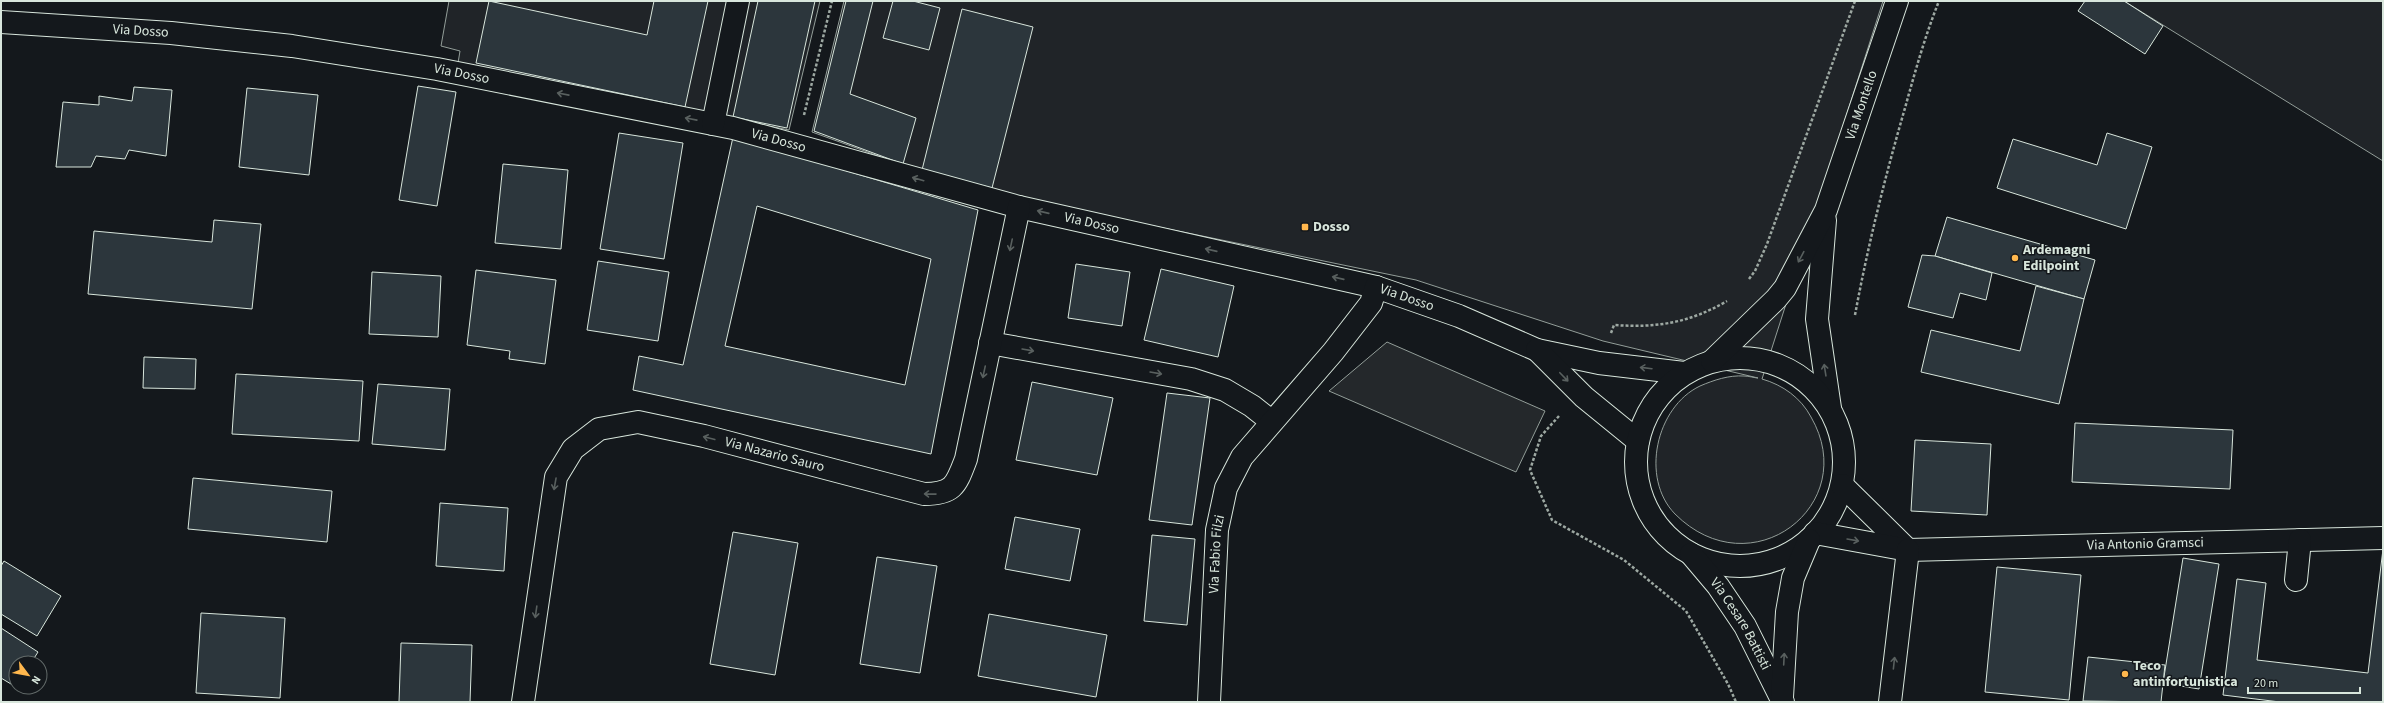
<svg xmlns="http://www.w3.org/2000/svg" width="2384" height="703" viewBox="0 0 2384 703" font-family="'Source Sans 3',sans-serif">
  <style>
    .green { fill: #202428; stroke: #939e99 }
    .parking { fill: #24282b; stroke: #939e99 }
    .building { fill: #2c363c; stroke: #d8e6dc; fill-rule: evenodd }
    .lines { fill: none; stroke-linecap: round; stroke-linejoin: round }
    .minor-casing { stroke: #d8e6dc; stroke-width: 24 }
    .path { stroke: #9da8a2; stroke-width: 2.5; stroke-dasharray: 3 2; stroke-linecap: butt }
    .minor { stroke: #14181c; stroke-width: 22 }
    .oneway { stroke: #59605f }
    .poi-dot { fill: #ffb74d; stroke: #14181c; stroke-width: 1.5 }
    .labels { text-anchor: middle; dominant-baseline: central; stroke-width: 3; stroke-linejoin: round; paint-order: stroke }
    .street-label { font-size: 14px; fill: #d8e6dc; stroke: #14181c }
    .poi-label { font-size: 14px; font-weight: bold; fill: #d8e6dc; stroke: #14181c; text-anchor: start }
  </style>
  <rect width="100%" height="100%" fill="#14181c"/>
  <g class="green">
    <path d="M449,1H820L789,130L458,63L460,51L441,46Z"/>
    <path d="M844,1H1883L1762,379C1783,385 1801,398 1811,417C1862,505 1751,590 1675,514C1640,478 1656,407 1700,386C1714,380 1729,375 1744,376C1749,376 1755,378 1758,378L1603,341L1416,280L1071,209L920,171L812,132Z"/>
    <path d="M2124,1H2383V161Z"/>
  </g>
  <path class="parking" d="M1387,342L1545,411L1516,472L1329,391Z"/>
  <g class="building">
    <path d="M489,1L647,35L654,1H708L685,107L476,63Z"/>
    <path d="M758,1H815L787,128L733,117Z"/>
    <path d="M846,1H873L850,94L916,118L903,164L814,131Z"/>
    <path d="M893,1H913L940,8L929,50L883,38Z"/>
    <path d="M2085,1H2124L2163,26L2145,54L2078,11Z"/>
    <path d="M962,9L1033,27L992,188L922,170Z"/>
    <path d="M418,86L456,92L437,206L399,200Z"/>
    <path d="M134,87L172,90L166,156L129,150L125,159L96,156L91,167H56L63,102L99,105V96L132,101Z"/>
    <path d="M247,88L318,95L309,175L239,167Z"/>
    <path d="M619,133L683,143L664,259L600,249Z"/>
    <path d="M2107,133L2152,147L2126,229L1997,188L2013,139L2097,165Z"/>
    <path d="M733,137L978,210L931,454L633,390L639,356L683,365ZM757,206L931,259L905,385L725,346Z"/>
    <path d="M503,164L568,170L561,249L495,243Z"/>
    <path d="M1947,217L2095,260L2084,299L1935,256Z"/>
    <path d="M214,220L261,224L252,309L88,294L94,231L212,242Z"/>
    <path d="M1922,255L1935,256L1992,273L1986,300L1960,293L1953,318L1908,307Z"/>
    <path d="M598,261L669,272L658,341L587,330Z"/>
    <path d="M1076,264L1130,272L1122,326L1068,318Z"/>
    <path d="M1161,269L1234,286L1218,357L1144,340Z"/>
    <path d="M476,270L556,280L545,364L509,359L510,351L467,345Z"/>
    <path d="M372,272L441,276L438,337L369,334Z"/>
    <path d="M2036,286L2084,299L2059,404L1921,372L1931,330L2020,351Z"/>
    <path d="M144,357L196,359L195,389L143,388Z"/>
    <path d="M236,374L363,381L359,441L232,434Z"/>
    <path d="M1032,382L1113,398L1097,475L1016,460Z"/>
    <path d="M378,384L450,389L445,450L372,444Z"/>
    <path d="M1167,393L1210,398L1192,525L1149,520Z"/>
    <path d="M2075,423L2233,430L2230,489L2072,482Z"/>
    <path d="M1915,440L1991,444L1987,515L1911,511Z"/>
    <path d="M193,478L332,491L327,542L188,529Z"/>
    <path d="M440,503L508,508L504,571L436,566Z"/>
    <path d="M1015,517L1080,529L1070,581L1005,569Z"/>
    <path d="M733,532L798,543L775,675L710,664Z"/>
    <path d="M1152,535L1195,539L1187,625L1144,621Z"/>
    <path d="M2383,549V702H2280L2223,695L2237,579L2266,583L2257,660L2368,673Z"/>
    <path d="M877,557L937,566L920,673L860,664Z"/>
    <path d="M2183,558L2219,564L2199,689L2163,683Z"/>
    <path d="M4,561L61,596L37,636L1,614V566Z"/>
    <path d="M1997,567L2081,575L2069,700L1985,692Z"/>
    <path d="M201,613L285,618L280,698L196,693Z"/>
    <path d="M989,614L1107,635L1096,697L978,676Z"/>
    <path d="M1,628L38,652L31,663H16V687L1,678Z"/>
    <path d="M401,643L472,645L470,702H399Z"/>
    <path d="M2088,657L2165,665L2161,702L2083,701Z"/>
  </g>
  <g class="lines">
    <defs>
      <g id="minor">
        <path id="s1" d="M1,22L171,33L292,46L437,69L733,128L1019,207L1376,287L1459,316L1537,350L1599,363L1684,373"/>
        <path d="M713,124L738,1"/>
        <path d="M1825,220L1817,319L1830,408"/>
        <path d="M990,343L1191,379L1225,390L1252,406L1271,421"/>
        <path d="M1537,350L1584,397L1638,441"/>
        <circle cx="1740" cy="462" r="104"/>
        <path id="s2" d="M1712,361L1776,299L1785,288L1826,210L1897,1"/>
        <path d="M1842,485L1908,550"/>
        <path id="s3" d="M1815,533L1908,550L2383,538"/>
        <path id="s4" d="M1691,554L1718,586L1745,626L1783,702"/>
        <path d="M2296,580L2300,540"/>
        <path d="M1782,697L1787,612L1793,578L1809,540"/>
        <path id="s5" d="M523,702L556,477L573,449L599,429L638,422L704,436L924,494C954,494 956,485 966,459L1019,207"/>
        <path id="s6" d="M1209,702L1217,530L1226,488L1242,457L1333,352L1371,303L1376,287"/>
        <path d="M1890,702L1908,550"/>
      </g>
    </defs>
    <use href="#minor" class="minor-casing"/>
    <g class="path">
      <path d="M804,115L832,1"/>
      <path d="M1749,279L1755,271L1767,244L1855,1"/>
      <path d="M1855,315C1868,245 1885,177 1905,108C1915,72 1925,36 1939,1"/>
      <path d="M1611,333L1614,325C1657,328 1689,323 1727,301"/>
      <path d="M1559,416L1541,436L1530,470L1552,520L1624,560L1686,611L1728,684L1736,702"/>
    </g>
    <use href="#minor" class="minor"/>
  </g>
  <defs><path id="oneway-shaft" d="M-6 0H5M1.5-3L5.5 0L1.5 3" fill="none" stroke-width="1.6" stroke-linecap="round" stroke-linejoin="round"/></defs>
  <g class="oneway">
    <use href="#oneway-shaft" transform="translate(563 94) rotate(-169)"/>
    <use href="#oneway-shaft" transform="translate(691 119) rotate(-169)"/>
    <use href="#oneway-shaft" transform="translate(918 179) rotate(-164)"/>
    <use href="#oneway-shaft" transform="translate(1043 212) rotate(-167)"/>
    <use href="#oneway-shaft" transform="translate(1011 245) rotate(102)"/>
    <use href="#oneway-shaft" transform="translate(1211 250) rotate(-167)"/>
    <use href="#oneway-shaft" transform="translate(1801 257) rotate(118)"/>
    <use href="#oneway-shaft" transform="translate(1338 278) rotate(-167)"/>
    <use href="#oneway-shaft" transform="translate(1028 350) rotate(10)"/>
    <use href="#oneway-shaft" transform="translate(1646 368) rotate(-173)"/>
    <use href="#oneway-shaft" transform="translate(1825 370) rotate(-99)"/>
    <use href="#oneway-shaft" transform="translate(984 372) rotate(102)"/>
    <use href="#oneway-shaft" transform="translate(1156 373) rotate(10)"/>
    <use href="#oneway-shaft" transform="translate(1564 377) rotate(46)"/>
    <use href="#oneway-shaft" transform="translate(709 438) rotate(-166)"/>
    <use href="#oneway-shaft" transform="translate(555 484) rotate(100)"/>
    <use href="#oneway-shaft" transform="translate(930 494) rotate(-179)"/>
    <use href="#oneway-shaft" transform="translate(1853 540) rotate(10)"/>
    <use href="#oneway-shaft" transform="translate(536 612) rotate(98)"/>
    <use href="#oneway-shaft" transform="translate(1784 659) rotate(-87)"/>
    <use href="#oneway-shaft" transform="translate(1894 663) rotate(-84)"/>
  </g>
  <g class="poi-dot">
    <rect x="1301" y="223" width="8" height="8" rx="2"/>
    <circle cx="2015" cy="258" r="4"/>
    <circle cx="2125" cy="674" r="4"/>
  </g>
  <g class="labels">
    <g class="street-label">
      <text stroke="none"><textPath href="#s1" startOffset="140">Via Dosso</textPath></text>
      <text stroke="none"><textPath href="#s1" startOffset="464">Via Dosso</textPath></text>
      <text stroke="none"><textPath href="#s2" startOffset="302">Via Montello</textPath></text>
      <text stroke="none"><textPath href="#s1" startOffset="788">Via Dosso</textPath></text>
      <text stroke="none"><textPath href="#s1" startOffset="1112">Via Dosso</textPath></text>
      <text stroke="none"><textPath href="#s1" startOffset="1436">Via Dosso</textPath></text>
      <text stroke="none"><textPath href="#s5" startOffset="473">Via Nazario Sauro</textPath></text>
      <text stroke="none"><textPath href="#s3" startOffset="332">Via Antonio Gramsci</textPath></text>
      <text stroke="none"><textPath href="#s6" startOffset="148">Via Fabio Filzi</textPath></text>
      <text stroke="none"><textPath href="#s4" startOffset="86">Via Cesare Battisti</textPath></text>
    </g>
    <g class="poi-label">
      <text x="1313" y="227">Dosso</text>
      <text x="2023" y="250">Ardemagni<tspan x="2023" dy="16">Edilpoint</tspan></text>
      <text x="2133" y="666">Teco<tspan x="2133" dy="16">antinfortunistica</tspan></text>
    </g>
  </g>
  <rect width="2384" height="703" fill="none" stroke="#d8e6dc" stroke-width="4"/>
  <g transform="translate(28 675) rotate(122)"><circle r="19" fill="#14181c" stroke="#626a69"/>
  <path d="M0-3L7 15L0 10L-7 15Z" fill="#ffb74d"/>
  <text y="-6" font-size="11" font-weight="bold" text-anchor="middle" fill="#d8e6dc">N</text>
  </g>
  <path d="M2248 687v6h112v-6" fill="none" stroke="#d8e6dc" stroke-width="2"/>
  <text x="2254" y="687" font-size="12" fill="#d8e6dc" stroke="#14181c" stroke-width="3" paint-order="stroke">20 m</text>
</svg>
